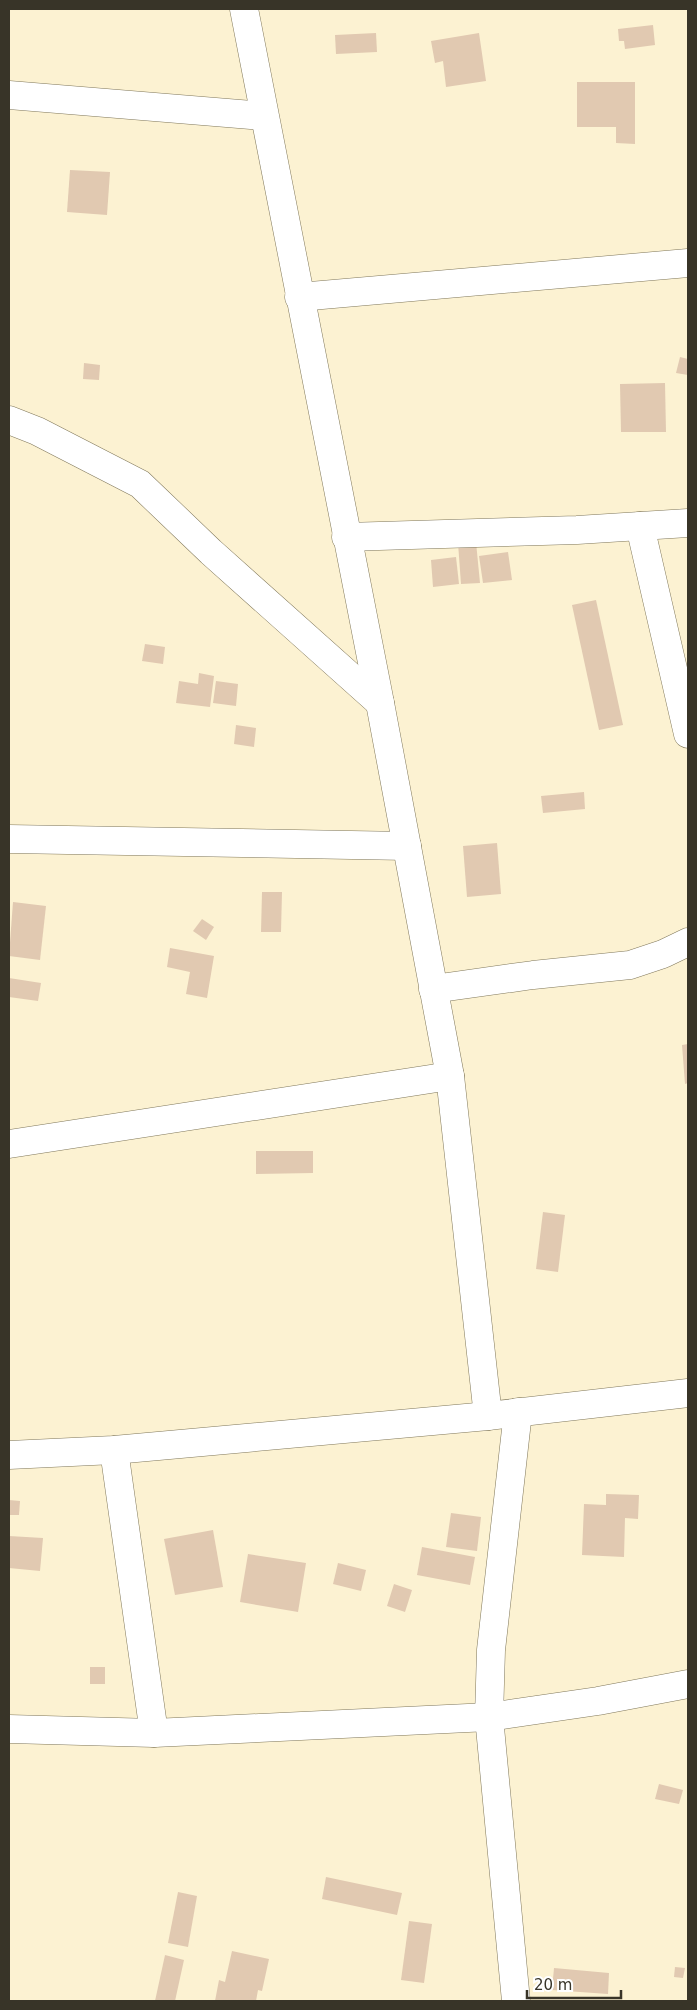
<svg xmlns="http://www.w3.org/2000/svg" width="697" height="2010" viewBox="0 0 697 2010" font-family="'DejaVu Sans',sans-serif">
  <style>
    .building { fill: #e1c9b1 }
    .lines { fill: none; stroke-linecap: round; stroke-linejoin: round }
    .street-casing { stroke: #80785b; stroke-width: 29 }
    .street { stroke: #fff; stroke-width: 28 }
  </style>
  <rect width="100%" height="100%" fill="#fcf2d2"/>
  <g class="building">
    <path d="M653,25L655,45L625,49L624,41H619L618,29Z"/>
    <path d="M376,33L377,52L336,54L335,35Z"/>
    <path d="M479,33L486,81L446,87L443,61L435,63L431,41Z"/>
    <path d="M577,82H635V144L616,143V127H577Z"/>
    <path d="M70,170L110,172L107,215L67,212Z"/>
    <path d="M680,357L688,359V375L676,373Z"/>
    <path d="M84,363L100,365L99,380L83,379Z"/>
    <path d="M665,383L666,432H621L620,384Z"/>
    <path d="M476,542L480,583L461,584L458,543Z"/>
    <path d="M508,552L512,580L483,583L479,556Z"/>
    <path d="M456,557L459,584L433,587L431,560Z"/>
    <path d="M596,600L623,725L599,730L572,605Z"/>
    <path d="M145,644L165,647L163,664L142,661Z"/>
    <path d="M199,673L214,676L210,707L176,703L179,681L198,684Z"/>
    <path d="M216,681L238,684L236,706L213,703Z"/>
    <path d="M236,725L256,728L254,747L234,744Z"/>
    <path d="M584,792L585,809L543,813L541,796Z"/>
    <path d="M497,843L501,894L467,897L463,846Z"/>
    <path d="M262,892H282L281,932H261Z"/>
    <path d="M13,902L46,906L40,960L9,956Z"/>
    <path d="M202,919L214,927L206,940L193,931Z"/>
    <path d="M170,948L214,956L207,998L186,994L190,972L167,967Z"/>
    <path d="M9,978L41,983L38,1001L9,997Z"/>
    <path d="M688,1044V1083L685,1084L682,1045Z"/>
    <path d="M256,1151H313V1173L256,1174Z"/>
    <path d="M543,1212L565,1215L558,1272L536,1269Z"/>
    <path d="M606,1494L639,1495L638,1519L625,1518L624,1557L582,1555L584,1504L606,1505Z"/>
    <path d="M9,1500L20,1501L19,1515H9Z"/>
    <path d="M451,1513L481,1517L477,1551L446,1547Z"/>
    <path d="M213,1530L223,1587L175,1595L164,1539Z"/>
    <path d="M9,1536L43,1538L40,1571L9,1568Z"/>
    <path d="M422,1547L475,1557L470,1585L417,1575Z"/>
    <path d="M248,1554L306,1563L298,1612L240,1602Z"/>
    <path d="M338,1563L366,1570L361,1591L333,1584Z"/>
    <path d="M394,1584L412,1590L405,1612L387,1606Z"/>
    <rect x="90" y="1667" width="15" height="17"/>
    <path d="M659,1784L683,1790L679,1804L655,1799Z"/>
    <path d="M326,1877L402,1893L397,1915L322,1899Z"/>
    <path d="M178,1892L197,1896L188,1947L168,1943Z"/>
    <path d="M409,1921L432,1924L424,1983L401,1980Z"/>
    <path d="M232,1951L269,1959L262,1991L258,1990L256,2001H215L219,1980L225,1982Z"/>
    <path d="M165,1955L184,1960L175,2001H155Z"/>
    <path d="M675,1967L685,1968L683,1978L674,1977Z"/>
    <path d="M554,1968L609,1973L608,1994L552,1990Z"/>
  </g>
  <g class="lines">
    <defs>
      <g id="street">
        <path d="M244,9L380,703L450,1076L488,1416"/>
        <path d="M9,95L263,116"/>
        <path d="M299,297L688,263"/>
        <path d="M9,420L37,431L140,484L211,552L380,703"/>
        <path d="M640,526L688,734"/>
        <path d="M346,537L577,530L688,523"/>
        <path d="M9,839L407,846"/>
        <path d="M433,989L533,975L630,965L663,954L688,942"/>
        <path d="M9,1144L450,1076"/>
        <path d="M114,1450L154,1733"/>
        <path d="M9,1455L114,1450L488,1416L688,1393"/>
        <path d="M9,1729L154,1733L489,1717L598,1701L688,1684"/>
        <path d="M516,2001L489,1717L491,1650L518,1412"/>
      </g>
    </defs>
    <use href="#street" class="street-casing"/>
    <use href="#street" class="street"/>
  </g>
  <rect width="697" height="2010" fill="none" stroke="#383428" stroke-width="20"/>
  <path d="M527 1990v8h94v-8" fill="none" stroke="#383428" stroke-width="2.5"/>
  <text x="534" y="1990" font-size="15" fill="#383428" stroke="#ffffff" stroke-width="4" paint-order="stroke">20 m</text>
</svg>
